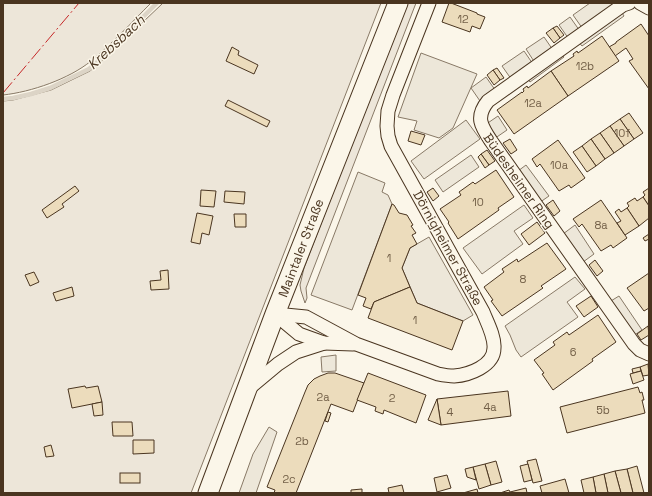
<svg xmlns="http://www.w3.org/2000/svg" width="652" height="496" viewBox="0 0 652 496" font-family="'Space Grotesk',sans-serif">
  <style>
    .green { fill: #ede6d9; stroke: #887966 }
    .parking { fill: #ede7d9; stroke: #887966 }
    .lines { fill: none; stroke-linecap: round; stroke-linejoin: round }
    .stream { stroke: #dcd4c6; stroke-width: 4.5 }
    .building { fill: #ecdcbc; stroke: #4a3520 }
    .minor-casing { stroke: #4a3520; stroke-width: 15 }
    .secondary-casing { stroke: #4a3520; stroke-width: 21 }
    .minor { stroke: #fbf6e9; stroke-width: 13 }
    .secondary { stroke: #fbf6e9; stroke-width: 19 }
    .power { stroke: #c62828; stroke-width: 1; stroke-dasharray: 14 3 2 3; stroke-linecap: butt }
    .labels { text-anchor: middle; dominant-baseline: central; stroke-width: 3; stroke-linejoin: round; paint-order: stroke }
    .number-label { font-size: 11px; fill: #725f47 }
    .street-label { font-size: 13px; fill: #4a3520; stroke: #fbf6e9 }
    .water-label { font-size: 14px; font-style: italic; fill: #4a3520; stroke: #fbf6e9 }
  </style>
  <rect width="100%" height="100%" fill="#fbf6e9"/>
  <g class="green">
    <path d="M3,3H151C132,22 112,44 91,61C69,79 31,92 3,95Z"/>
    <path d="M163,3H381L191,493H3V101L13,100L51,90L90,71L103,60Z"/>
    <path d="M406,3H416L306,288L307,298L305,303L301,291L300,285L304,268Z"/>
  </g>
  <g class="parking">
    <path d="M590,3H629L619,8L624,16L582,46L576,39L571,42L559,25L570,17L582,34L585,32L573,15Z"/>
    <path d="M544,37L555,53L559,51L564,57L530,82L525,75L514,83L502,66L524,51L535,67L537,66L526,49Z"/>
    <path d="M421,53L477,74L453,128L439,138L414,130L417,121L398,117Z"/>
    <path d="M486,77L498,94L488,101H480L471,88Z"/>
    <path d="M498,116L507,130L491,141L482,127Z"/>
    <path d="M466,120L480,139L424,179L411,161Z"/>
    <path d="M471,155L479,167L443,192L435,180Z"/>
    <path d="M526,165L549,196L536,205L514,174Z"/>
    <path d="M358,172L385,183L382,192L388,195L392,204L352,310L311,295Z"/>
    <path d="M524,205L533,218L514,231L523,244L482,274L463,248Z"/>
    <path d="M575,225L594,254L579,265L559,237Z"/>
    <path d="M429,237L473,315L463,321L417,303L402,268L410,248Z"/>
    <path d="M575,277L585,289L567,302L578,317L521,357L516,350L510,335L505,326Z"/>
    <path d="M619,296L642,330L630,338L606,304Z"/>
    <path d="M336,355V371L322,372L321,357Z"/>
    <path d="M269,427L277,432L256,493H239L253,454Z"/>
  </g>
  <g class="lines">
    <path class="stream" d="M3,99L13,98L31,94L50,88L89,69L102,58L157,3"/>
  </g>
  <g class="building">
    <path d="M449,3H451L477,13V14L485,17L480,29L472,26L470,32L442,22Z"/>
    <path d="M641,24L649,36V89L629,61L633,59L626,48L615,56L609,47L616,43V42Z"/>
    <path d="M557,26L564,35L560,38L553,28Z"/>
    <path d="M553,28L560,38L554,43L546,33Z"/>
    <path d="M602,36L619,61L568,96L551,71L574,56L573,54L577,51L578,53Z"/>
    <path d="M232,47L239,51L238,55L258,65L254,74L226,61Z"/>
    <path d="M497,68L504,78L500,80L493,70Z"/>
    <path d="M493,70L500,80L494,85L487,75Z"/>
    <path d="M551,71L568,96L514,134L497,110L522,92V93L524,91L523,89L527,86L528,88Z"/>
    <path d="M228,100L270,121L267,127L225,106Z"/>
    <path d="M629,113L643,133L634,139L620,119Z"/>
    <path d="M620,119L634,139L624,146L610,126Z"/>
    <path d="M610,126L624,146L614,153L600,133Z"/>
    <path d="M411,131L425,135L421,145L408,141Z"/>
    <path d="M600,133L614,153L605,159L591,139Z"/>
    <path d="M510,139L517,150L511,154L503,143Z"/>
    <path d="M591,139L605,159L596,166L582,146Z"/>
    <path d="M558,140L585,178L571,188L569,185L559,191L540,164L537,167L532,159Z"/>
    <path d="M582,146L596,166L587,172L573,152Z"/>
    <path d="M487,150L495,161L489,165L481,154Z"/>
    <path d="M481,154L489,165L485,168L478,157Z"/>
    <path d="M496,170L514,197L498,208L499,210L458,239L448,223L449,222L440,209L461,195L459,192L473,182L475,184Z"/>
    <path d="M75,186L79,191L62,204L64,207L47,218L42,210Z"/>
    <path d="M433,188L439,196L433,201L427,192Z"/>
    <path d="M649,188V206L643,197L645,195L643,192Z"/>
    <path d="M201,190L216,191L214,207L200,206Z"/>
    <path d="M225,191L245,192L244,204L224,202Z"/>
    <path d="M643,197L649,206V218L639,226L627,208L629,206L627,203L635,198L637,201Z"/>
    <path d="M553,200L560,211L554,216L546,205Z"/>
    <path d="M601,200L627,238L613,248L611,245L601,251L582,224L579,227L573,219Z"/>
    <path d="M392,204L394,205L399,213L407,215L413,225L411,226L416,233L412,235L417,244L410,248L402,268L410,287L374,302L371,309L363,306L366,298L358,295Z"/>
    <path d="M627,208L639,226L625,235L617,223L621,221L615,212L619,209L621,212Z"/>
    <path d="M197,213L213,216L209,235L202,233L200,244L191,242Z"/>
    <path d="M234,214H246V227H235Z"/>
    <path d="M537,222L545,233L529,245L521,234Z"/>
    <path d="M649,234V239L645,241L643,238Z"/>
    <path d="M547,243L566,269L541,286L543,288L502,316L491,301L493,300L484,287L504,272L502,269L517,259L518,262Z"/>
    <path d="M595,260L603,271L597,276L589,265Z"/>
    <path d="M168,270L169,289L151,290L150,281L161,280L160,271Z"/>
    <path d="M34,272L39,282L30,286L25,275Z"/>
    <path d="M649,273V308L644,311L627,288Z"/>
    <path d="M72,287L74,296L56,301L53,293Z"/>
    <path d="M410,287L417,303L463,321L452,350L368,318L374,302Z"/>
    <path d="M591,296L598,307L584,317L576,306Z"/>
    <path d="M598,315L616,342L592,359L593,361L553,390L542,374L544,373L534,360L555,345L553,342L567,332L569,335Z"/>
    <path d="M648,326L649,335L641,340L637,334Z"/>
    <path d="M648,364L649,375L643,376L640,367Z"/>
    <path d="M640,367L641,371L633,373L632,369Z"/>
    <path d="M641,371L644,380L633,384L630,374Z"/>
    <path d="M328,373H335L364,383L353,412L331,404L296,493H274L275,490L267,487L305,392L308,385L314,379L320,376Z"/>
    <path d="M368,373L426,395L416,423L384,410L383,414L375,411L376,407L357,400Z"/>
    <path d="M85,386L86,388L98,386L102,402L72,408L68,389Z"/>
    <path d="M638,387L640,393L642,392L644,400H642L645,413L567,433L560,407Z"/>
    <path d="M508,391L511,416L441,425L437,399Z"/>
    <path d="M437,399L441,425L428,420Z"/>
    <path d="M102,402L103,415L94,416L92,404Z"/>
    <path d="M328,412L331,413L328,422L325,421Z"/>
    <path d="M112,422H132L133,436H113Z"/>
    <path d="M133,440H154V453L133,454Z"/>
    <path d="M51,445L54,456L46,457L44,447Z"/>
    <path d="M536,459L542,481L533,483L527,461Z"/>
    <path d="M496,461L502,482L491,485L485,464Z"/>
    <path d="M485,464L491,485L479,489L473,467Z"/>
    <path d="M528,464L532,480L524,482L520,466Z"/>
    <path d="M637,466L644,493H633L627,469Z"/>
    <path d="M473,467L476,480L467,477L465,469Z"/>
    <path d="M627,469L633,493H621L615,471Z"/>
    <path d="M615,471L621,493H608L604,474Z"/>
    <rect x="120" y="473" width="20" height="10"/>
    <path d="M604,474L608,493H596L593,477Z"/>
    <path d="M447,475L451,488L437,492L434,478Z"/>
    <path d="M593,477L596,493H584L581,480Z"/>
    <path d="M565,479L569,493H542L540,486Z"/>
    <path d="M402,485L404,493H389L388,488Z"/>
    <path d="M526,488L527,493H500L509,490L510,492Z"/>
    <path d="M362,489V493H351V490Z"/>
    <path d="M477,489L478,493H463Z"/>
  </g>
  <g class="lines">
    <defs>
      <g id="minor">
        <path d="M629,3L623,5L488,101C475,117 481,126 491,141L634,344L640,350L649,354"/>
        <path d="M640,3L649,8"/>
        <path d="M275,314L306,317L356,344L438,374C443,375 448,376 454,376C469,375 494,366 494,348C495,337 487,322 483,312L391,146L388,136L387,126L388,111L393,95L429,3"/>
        <path d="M275,314L299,334L324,343L353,344"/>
        <path d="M248,389L278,364L296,352L324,343"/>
      </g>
      <path id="secondary" d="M208,493L275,314L398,3"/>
    </defs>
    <use href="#minor" class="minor-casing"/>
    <use href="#secondary" class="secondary-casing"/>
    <use href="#minor" class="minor"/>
    <use href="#secondary" class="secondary"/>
    <path class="power" d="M3,93L79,3"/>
  </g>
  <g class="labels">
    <g class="number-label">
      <text x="463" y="19">12</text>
      <text x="585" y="66">12b</text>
      <text x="533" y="103">12a</text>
      <text x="622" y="133">10f</text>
      <text x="559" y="165">10a</text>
      <text x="478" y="202">10</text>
      <text x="601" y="225">8a</text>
      <text x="389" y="258">1</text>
      <text x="523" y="279">8</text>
      <text x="415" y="320">1</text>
      <text x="573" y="352">6</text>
      <text x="323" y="397">2a</text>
      <text x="392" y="398">2</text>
      <text x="490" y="407">4a</text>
      <text x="603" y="410">5b</text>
      <text x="450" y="412">4</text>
      <text x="302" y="441">2b</text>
      <text x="289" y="479">2c</text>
    </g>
    <g class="street-label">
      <text transform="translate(519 181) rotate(55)">Büdesheimer Ring</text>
      <text transform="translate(301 248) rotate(-69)">Maintaler Straße</text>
      <text transform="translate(448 248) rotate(61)">Dörnigheimer Straße</text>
    </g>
    <g class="water-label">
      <text transform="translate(116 42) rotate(-43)">Krebsbach</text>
    </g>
  </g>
  <rect width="652" height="496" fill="none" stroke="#4a3520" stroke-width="8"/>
</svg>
